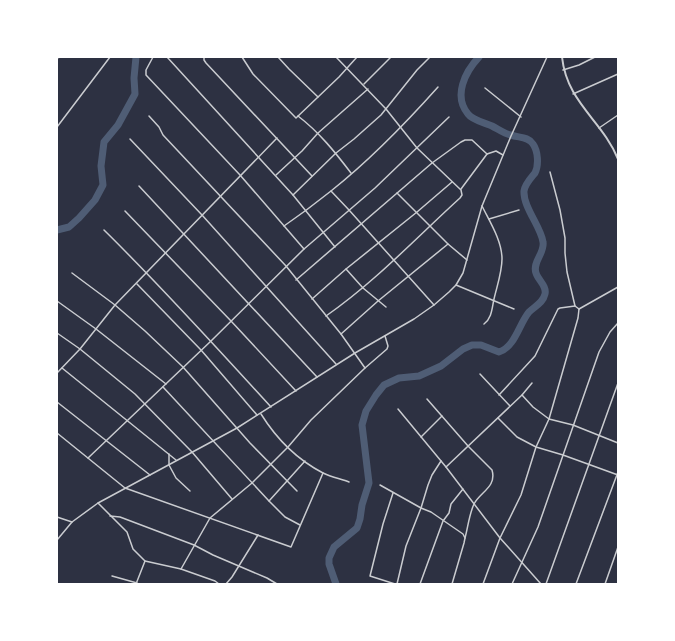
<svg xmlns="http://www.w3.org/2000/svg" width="675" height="641" viewBox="0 0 675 641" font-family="Lato,sans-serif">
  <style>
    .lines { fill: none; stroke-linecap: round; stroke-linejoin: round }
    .river { stroke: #4f5d75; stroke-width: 7 }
    .minor { stroke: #caccd0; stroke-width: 1.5 }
    .tertiary { stroke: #caccd0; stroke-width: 2 }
  </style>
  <rect width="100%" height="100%" fill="#2d3142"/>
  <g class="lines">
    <g class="river">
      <path d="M57,230L69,227L79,218L95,200L103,185L101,166L104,142L118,125L135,94L134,78L136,57"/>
      <path d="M336,584L329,564V558L334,547L357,528L360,519L362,505L369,483L362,425L366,411L376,395L384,385L399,378L419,376L441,366L463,349L472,345H481L499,352C515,347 519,324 529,312C535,306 543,303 545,294C547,286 538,280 536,273C532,262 545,253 543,242C541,227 523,207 524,191C525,184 531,178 535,173C539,165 538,151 533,144C528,136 518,138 511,135C504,134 498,129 492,126C485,123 472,120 468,114C453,96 465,72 479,57"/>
    </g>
    <g class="minor">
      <path d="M153,57L146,70V75L240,175L304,249"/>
      <path d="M167,57L293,195L335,247"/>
      <path d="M204,57V60L206,63L312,176"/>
      <path d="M242,57L253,74L296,118L339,77L357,57"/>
      <path d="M278,57L289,69L318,97"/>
      <path d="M57,58L60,57"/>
      <path d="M563,70L579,65L595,57"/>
      <path d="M364,84L391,57"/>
      <path d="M485,88L521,117"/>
      <path d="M573,94L618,74"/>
      <path d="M149,116L159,127L163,135L286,266L341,334L365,368"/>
      <path d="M298,116C319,132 335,152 351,173"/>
      <path d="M57,127L110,57"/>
      <path d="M599,128L618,115"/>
      <path d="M130,139L202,215L336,364"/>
      <path d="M550,172L560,210L565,238V253L567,272L575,306L579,309"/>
      <path d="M276,175L302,151L318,133L368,89"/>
      <path d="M139,186L317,377"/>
      <path d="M461,189L487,154L496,151L503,155"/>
      <path d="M331,191L349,210L434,305"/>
      <path d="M397,193L448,244L467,260"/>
      <path d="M293,195L336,153L354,139L381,115L417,70L430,57"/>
      <path d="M482,206C490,222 502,241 502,259C502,272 497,286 494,299C492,308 492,318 484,324"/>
      <path d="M125,211L231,321L296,391"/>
      <path d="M489,219L519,210"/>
      <path d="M284,226C300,215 316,203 331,191C370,160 405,124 438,87"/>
      <path d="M104,230C162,287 216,347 271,407"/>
      <path d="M346,269L363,288L386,307"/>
      <path d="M72,273L115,305L145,331L183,367L250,443L297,491"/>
      <path d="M296,280L432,163L461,142L465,140H472L487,154"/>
      <path d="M137,284L201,350L257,415"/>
      <path d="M456,285L514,309"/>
      <path d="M312,299L346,269L417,212L452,182"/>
      <path d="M57,301L96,329L166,384"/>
      <path d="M579,309L618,287"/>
      <path d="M326,316C375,282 416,238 460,198L462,195L461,190L417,148L386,109L336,57"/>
      <path d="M57,333L80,349L135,394L192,452L232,499"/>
      <path d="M341,334L378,301L448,244"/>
      <path d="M62,368L176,460"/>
      <path d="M57,373L80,349L115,305L277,138"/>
      <path d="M480,374L510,406"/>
      <path d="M163,387L269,501L285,517L300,525"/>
      <path d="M499,395L535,356L558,309L560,308L575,306"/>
      <path d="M522,395L533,407L549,419L573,425L618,443"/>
      <path d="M427,399L468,446L492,470C497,487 480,492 474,504C469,515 468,527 465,538"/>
      <path d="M57,402L150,475"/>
      <path d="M398,409L446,467L500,538L541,584"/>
      <path d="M261,414C276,438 298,460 323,473C331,477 341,479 349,482"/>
      <path d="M498,418L517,437L536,447L563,455L618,475"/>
      <path d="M57,433L125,488L291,547L323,473"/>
      <path d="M421,437L442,416"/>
      <path d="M169,454V465L176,478L190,491"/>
      <path d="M88,458L211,341L304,249L375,188L449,117"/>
      <path d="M446,467L522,395L532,383"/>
      <path d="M380,485L421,508L431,512L463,534L465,538L464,543L452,584"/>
      <path d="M393,493L383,524L370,576L395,584"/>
      <path d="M269,501L305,461"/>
      <path d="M98,503L127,532L133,549L145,561L181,569L215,581L219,584"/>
      <path d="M110,516L120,517L194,545L213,555L267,578L277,584"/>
      <path d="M57,517L72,522"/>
      <path d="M57,540L72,522L98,503L237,428L355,353L414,319L434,305L449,292L456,285L463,273L482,206L511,136L547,57"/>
      <path d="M181,569L210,518L252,483L288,447L311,420L365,368L387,349L388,346L385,336"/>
      <path d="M112,576L137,583"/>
      <path d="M136,584L145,561"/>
      <path d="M226,584L232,577L258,535"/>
      <path d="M397,584L406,546L421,508L428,485L432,475L441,461"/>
      <path d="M420,584L443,521L449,513L451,504L463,489"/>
      <path d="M483,584L500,538L521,495L536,447L549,419L578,318L579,309"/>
      <path d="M512,584L538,527L599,352L610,332L618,323"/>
      <path d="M546,584L618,383"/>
      <path d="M576,584L618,472"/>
      <path d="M605,584L618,547"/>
    </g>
    <path class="tertiary" d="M562,57C567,103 602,120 618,159"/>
  </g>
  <rect width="675" height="641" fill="none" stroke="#ffffff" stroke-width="116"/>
</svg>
